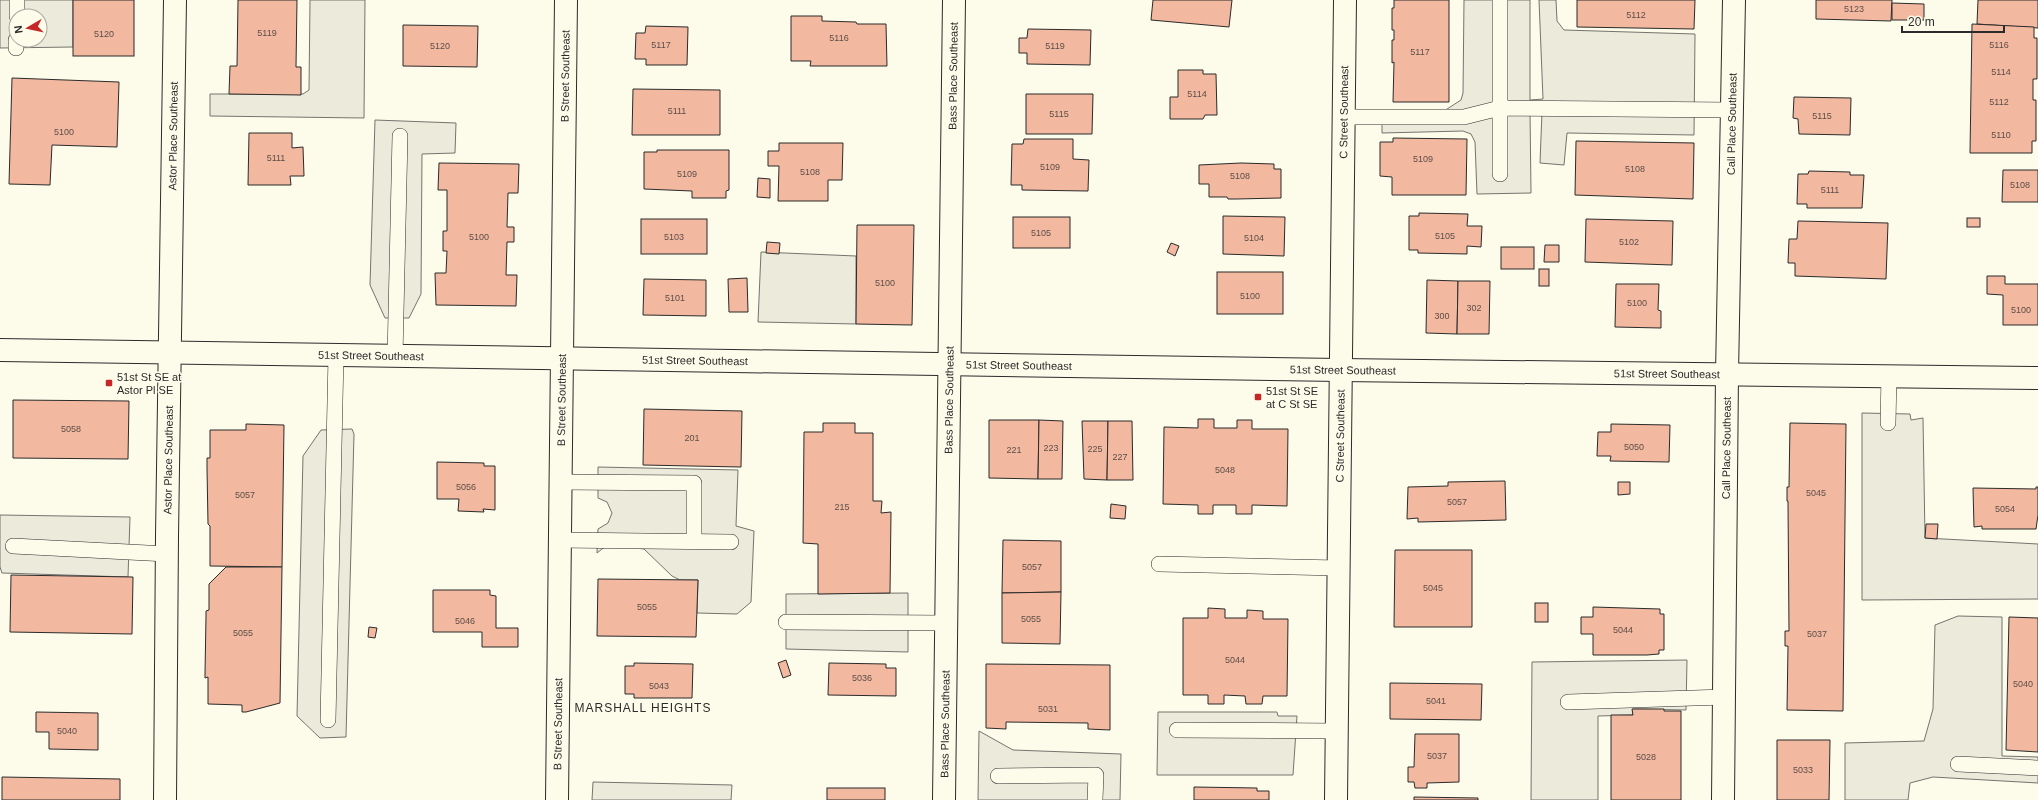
<svg xmlns="http://www.w3.org/2000/svg" width="2038" height="800" viewBox="0 0 2038 800" font-family="Arial,sans-serif">
  <style>
    .parking { fill: #eceadb; stroke: #74746e; fill-rule: evenodd }
    .building { fill: #f2b8a0; stroke: #2b2b2b }
    .lines { fill: none; stroke-linecap: round; stroke-linejoin: round }
    .lane-casing { stroke: #2b2b2b; stroke-width: 16 }
    .street-casing { stroke: #2b2b2b; stroke-width: 24 }
    .lane { stroke: #fdfbea; stroke-width: 15 }
    .street { stroke: #fdfbea; stroke-width: 22 }
    .poi-dot { fill: #c62828; stroke: #fdfbea; stroke-width: 1.5 }
    .labels { text-anchor: middle; dominant-baseline: central; stroke-width: 3; stroke-linejoin: round; paint-order: stroke }
    .number-label { font-size: 9px; fill: #5d4e48 }
    .street-label { font-size: 11px; fill: #2b2b2b; stroke: #fdfbea }
    .poi-label { font-size: 11px; fill: #2b2b2b; stroke: #fdfbea; text-anchor: start }
    .neighbourhood-label { font-size: 12px; letter-spacing: 1px; fill: #2b2b2b; stroke: #fdfbea }
  </style>
  <rect width="100%" height="100%" fill="#fdfbea"/>
  <g class="parking">
    <path d="M0,0H73V47L0,48ZM16,16H40V40H16Z"/>
    <path d="M310,0H365L364,118L210,116V94H303L309,90Z"/>
    <path d="M1464,0H1530V100L1543,99L1539,0H1556L1557,21L1564,30L1695,34L1694,135L1567,133L1564,165L1540,163L1542,112H1530L1531,193L1477,194L1475,142L1471,134L1463,131L1382,133V110L1444,111L1461,100L1463,93Z"/>
    <path d="M375,120L456,123L455,153L422,154L421,294L409,318H385L370,285Z"/>
    <path d="M761,252L856,256V324L758,322Z"/>
    <path d="M1862,413L1910,414L1911,420L1923,418L1925,538L2038,544V599L1862,600Z"/>
    <path d="M352,429L354,434L346,737L320,738L297,716L303,456L321,430Z"/>
    <path d="M598,467L738,470L736,526L754,531L751,602L737,614L697,613L698,580H680L672,576L644,549L607,545L597,553L598,529L608,523L612,513L607,502L598,498Z"/>
    <path d="M0,515L130,517L128,577L2,573L0,567Z"/>
    <path d="M908,593V652L786,649V594Z"/>
    <path d="M1958,616L2002,617V756L2038,757V783L1933,777L1910,783L1908,800H1845V743L1924,741L1933,709L1935,625Z"/>
    <path d="M1687,660L1686,710L1633,709V715L1598,716V800H1531L1532,662Z"/>
    <path d="M1158,712H1277L1278,716H1297L1293,775H1157Z"/>
    <path d="M979,731L1013,750L1121,754L1120,800H978Z"/>
    <path d="M593,782L732,785L731,800H592Z"/>
  </g>
  <g class="building">
    <rect x="73" y="0" width="61" height="56"/>
    <path d="M238,0H297L296,67H301V95L229,94L230,66H237Z"/>
    <path d="M1153,0H1232L1229,27L1151,20Z"/>
    <path d="M1394,0H1449V102H1393L1394,62L1392,63V40H1394V30H1392V8H1394Z"/>
    <path d="M1695,0L1694,29L1577,27V0Z"/>
    <path d="M1816,0H1892L1891,21L1816,19Z"/>
    <path d="M1978,0H2038V28L1977,24Z"/>
    <path d="M1892,3L1924,4V20H1892Z"/>
    <path d="M791,16H822V21L856,22L857,24H886L887,66H810L811,61H791Z"/>
    <path d="M1972,24L2034,27V38H2037V79H2033V100H2036V141H2032V153H1970Z"/>
    <path d="M403,25L478,26L477,67L403,66Z"/>
    <path d="M646,26L688,27L687,65H646V59H635L636,33H645Z"/>
    <path d="M1028,29L1091,30L1090,65L1027,64V53H1019V38H1027Z"/>
    <path d="M1178,70H1203V74H1216L1217,115H1205L1203,119H1170V97H1178Z"/>
    <path d="M12,78L119,82L117,147L52,145L50,185L9,184Z"/>
    <path d="M633,89L720,90V135H632Z"/>
    <path d="M1026,94H1093L1092,134H1026Z"/>
    <path d="M1794,97L1851,98L1850,135L1799,134L1798,119L1793,118Z"/>
    <path d="M249,133H292V148L303,147L304,176H290L291,185H248Z"/>
    <path d="M1393,138L1467,139L1466,195H1392V177L1380,176V142H1393Z"/>
    <path d="M1024,139H1073V159L1089,160L1088,191L1022,190V185H1011L1012,144H1023Z"/>
    <path d="M1576,141L1694,143L1693,199L1575,195Z"/>
    <path d="M779,143H843L842,180H828V201H778L779,166H768V151H779Z"/>
    <path d="M657,150H729V190L726,191V198H692V191L644,189V152H657Z"/>
    <path d="M439,163L519,164L518,193H508L507,227H514V242H507L506,275H517L516,306L436,305L435,273H446L447,251H443V231H447V190H438Z"/>
    <path d="M1241,163L1274,164V169H1281V198L1237,199H1228L1227,197H1209V184H1199V165Z"/>
    <path d="M2003,170H2038V202H2002Z"/>
    <path d="M1809,171L1850,172V175H1864L1862,208H1807V204H1797L1798,174H1808Z"/>
    <path d="M758,178L770,179V198L757,197Z"/>
    <path d="M1419,213L1468,214L1467,226H1482L1481,247L1467,246V254L1418,253V250H1409V216H1419Z"/>
    <path d="M1223,216L1285,217L1284,256L1223,254Z"/>
    <rect x="1013" y="217" width="57" height="31"/>
    <rect x="1967" y="218" width="13" height="9"/>
    <rect x="641" y="219" width="66" height="35"/>
    <path d="M1586,219L1673,221L1672,265L1585,262Z"/>
    <path d="M1798,221L1888,223L1886,279L1795,276V263H1788L1789,239H1797Z"/>
    <path d="M857,225H914L912,325L856,324Z"/>
    <path d="M767,242L780,243L779,254L766,253Z"/>
    <path d="M1171,243L1179,246L1175,256L1167,252Z"/>
    <path d="M1545,245H1559V262H1544Z"/>
    <rect x="1501" y="247" width="33" height="22"/>
    <rect x="1539" y="269" width="10" height="17"/>
    <rect x="1217" y="272" width="66" height="42"/>
    <path d="M1987,276H2005V284H2038V325H2003V295L1987,294Z"/>
    <path d="M747,278L748,312H729L728,279Z"/>
    <path d="M644,279L706,280V316L643,315Z"/>
    <path d="M1427,280L1458,281L1457,334L1426,333Z"/>
    <path d="M1458,281H1490L1489,334H1457Z"/>
    <path d="M1616,284H1659L1658,310L1661,311V328L1615,327Z"/>
    <path d="M13,400L129,401L128,459L13,458Z"/>
    <path d="M644,409L742,411L741,467L643,465Z"/>
    <path d="M1198,419H1214V428H1237V420H1252V429H1288L1287,506L1252,505V514H1236V505H1213V514H1198V505L1163,504L1164,427L1198,428Z"/>
    <path d="M989,420H1039L1038,479L989,478Z"/>
    <path d="M1039,420L1063,421L1062,479H1038Z"/>
    <path d="M1082,421H1108L1107,480L1084,479Z"/>
    <path d="M1108,421H1132L1133,480H1107Z"/>
    <path d="M823,423H855V433H873V501H882L881,513L891,512L890,593L818,594V544L803,543L804,432H823Z"/>
    <path d="M1790,423L1846,424L1843,711L1787,710L1788,646H1785V631H1789L1788,501H1787V487H1789Z"/>
    <path d="M246,424L284,425L282,567L210,566V526L208,524L207,468V458H210V430H246Z"/>
    <path d="M1611,424L1670,425L1669,462L1610,461L1611,456H1597L1598,432H1611Z"/>
    <path d="M437,462L484,463V466H495V510L483,509L484,512L458,511L459,499H437Z"/>
    <path d="M1505,481L1506,520L1418,522V518L1407,519L1408,487L1448,486V482Z"/>
    <path d="M1618,482H1630V494L1618,495Z"/>
    <path d="M2036,487H2038V515L2036,529H1982V526L1974,527L1973,488L2036,489Z"/>
    <path d="M1111,504L1126,506L1125,519L1110,518Z"/>
    <path d="M1926,524H1938L1937,539L1925,538Z"/>
    <path d="M1003,540L1061,541V592L1002,593Z"/>
    <path d="M1395,550H1472V627H1394Z"/>
    <path d="M226,567H282L280,703L246,712H242V705L208,704V677L205,678V674L206,616V611L209,610V584Z"/>
    <path d="M11,575L133,577L132,634L10,632Z"/>
    <path d="M598,579L698,580L696,637L597,636Z"/>
    <path d="M433,590H490V595L496,596V628H518V647H482V632H433Z"/>
    <path d="M1061,592L1060,644L1002,643V593Z"/>
    <rect x="1535" y="603" width="13" height="19"/>
    <path d="M1593,607L1660,609V614H1664V650H1659V654L1647,655H1593V634H1581V617H1593Z"/>
    <path d="M1208,608L1225,609V618H1247V610L1263,611V619H1288L1287,696H1263L1262,704H1246L1245,696L1224,695V704H1208V695H1183V618H1208Z"/>
    <path d="M2009,617L2038,618V752L2006,750Z"/>
    <path d="M369,627L377,628L375,638L368,637Z"/>
    <path d="M786,660L791,675L783,678L778,663Z"/>
    <path d="M634,663L693,664L692,698H634V694H625V666H634Z"/>
    <path d="M829,663L886,664V668H896V696L828,695Z"/>
    <path d="M986,664L1110,665V730L1088,729V723L1006,722V729L986,728Z"/>
    <path d="M1390,683L1482,684L1481,720L1390,719Z"/>
    <path d="M1632,709H1664V711H1681V800H1611V715H1633Z"/>
    <path d="M36,712L98,713V750L49,749V732H36Z"/>
    <path d="M1415,734H1459V782L1427,783V788H1415L1414,782H1408V767H1414Z"/>
    <path d="M1777,740H1830L1829,800H1777Z"/>
    <path d="M2,777L120,779V800H2Z"/>
    <path d="M1194,787L1257,788V791H1269V800H1194Z"/>
    <rect x="827" y="788" width="58" height="12"/>
    <path d="M1414,797L1478,798V800H1414Z"/>
  </g>
  <g class="lines">
    <defs>
      <g id="lane">
        <path d="M1500,0V174"/>
        <path d="M17,16V0"/>
        <path d="M16,48V40"/>
        <path d="M1344,117H1464L1500,108L1732,110"/>
        <path d="M395,357L400,136"/>
        <path d="M1888,423L1889,375"/>
        <path d="M560,482L694,483V541"/>
        <path d="M559,540L731,542"/>
        <path d="M13,546L167,554"/>
        <path d="M1159,564L1338,568"/>
        <path d="M786,622L947,623"/>
        <path d="M1568,702L1725,697"/>
        <path d="M328,720L336,356"/>
        <path d="M1177,730L1337,731"/>
        <path d="M1958,764L2038,768"/>
        <path d="M998,776L1096,775L1095,800"/>
      </g>
      <g id="street">
        <path id="s1" d="M0,350L1340,370L2038,378"/>
        <path id="s2" d="M165,800L167,536L175,0"/>
        <path id="s3" d="M557,800L566,0"/>
        <path id="s4" d="M944,800L954,0"/>
        <path id="s5" d="M1336,800L1345,0"/>
        <path id="s6" d="M1723,800L1727,374L1734,0"/>
      </g>
    </defs>
    <use href="#lane" class="lane-casing"/>
    <use href="#street" class="street-casing"/>
    <use href="#lane" class="lane"/>
    <use href="#street" class="street"/>
  </g>
  <g class="poi-dot">
    <rect x="105" y="379" width="8" height="8" rx="2"/>
    <rect x="1254" y="393" width="8" height="8" rx="2"/>
  </g>
  <g class="labels">
    <g class="number-label">
      <text x="1854" y="9">5123</text>
      <text x="1636" y="15">5112</text>
      <text x="267" y="33">5119</text>
      <text x="104" y="34">5120</text>
      <text x="839" y="38">5116</text>
      <text x="661" y="45">5117</text>
      <text x="1999" y="45">5116</text>
      <text x="440" y="46">5120</text>
      <text x="1055" y="46">5119</text>
      <text x="1420" y="52">5117</text>
      <text x="2001" y="72">5114</text>
      <text x="1197" y="94">5114</text>
      <text x="1999" y="102">5112</text>
      <text x="677" y="111">5111</text>
      <text x="1059" y="114">5115</text>
      <text x="1822" y="116">5115</text>
      <text x="64" y="132">5100</text>
      <text x="2001" y="135">5110</text>
      <text x="276" y="158">5111</text>
      <text x="1423" y="159">5109</text>
      <text x="1050" y="167">5109</text>
      <text x="1635" y="169">5108</text>
      <text x="810" y="172">5108</text>
      <text x="687" y="174">5109</text>
      <text x="1240" y="176">5108</text>
      <text x="2020" y="185">5108</text>
      <text x="1830" y="190">5111</text>
      <text x="1041" y="233">5105</text>
      <text x="1445" y="236">5105</text>
      <text x="479" y="237">5100</text>
      <text x="674" y="237">5103</text>
      <text x="1254" y="238">5104</text>
      <text x="1629" y="242">5102</text>
      <text x="885" y="283">5100</text>
      <text x="1250" y="296">5100</text>
      <text x="675" y="298">5101</text>
      <text x="1637" y="303">5100</text>
      <text x="1474" y="308">302</text>
      <text x="2021" y="310">5100</text>
      <text x="1442" y="316">300</text>
      <text x="71" y="429">5058</text>
      <text x="692" y="438">201</text>
      <text x="1634" y="447">5050</text>
      <text x="1051" y="448">223</text>
      <text x="1095" y="449">225</text>
      <text x="1014" y="450">221</text>
      <text x="1120" y="457">227</text>
      <text x="1225" y="470">5048</text>
      <text x="466" y="487">5056</text>
      <text x="1816" y="493">5045</text>
      <text x="245" y="495">5057</text>
      <text x="1457" y="502">5057</text>
      <text x="842" y="507">215</text>
      <text x="2005" y="509">5054</text>
      <text x="1032" y="567">5057</text>
      <text x="1433" y="588">5045</text>
      <text x="647" y="607">5055</text>
      <text x="1031" y="619">5055</text>
      <text x="465" y="621">5046</text>
      <text x="1623" y="630">5044</text>
      <text x="243" y="633">5055</text>
      <text x="1817" y="634">5037</text>
      <text x="1235" y="660">5044</text>
      <text x="862" y="678">5036</text>
      <text x="2023" y="684">5040</text>
      <text x="659" y="686">5043</text>
      <text x="1436" y="701">5041</text>
      <text x="1048" y="709">5031</text>
      <text x="67" y="731">5040</text>
      <text x="1437" y="756">5037</text>
      <text x="1646" y="757">5028</text>
      <text x="1803" y="770">5033</text>
    </g>
    <g class="street-label">
      <text stroke="none"><textPath href="#s3" startOffset="724">B Street Southeast</textPath></text>
      <text stroke="none"><textPath href="#s4" startOffset="724">Bass Place Southeast</textPath></text>
      <text stroke="none"><textPath href="#s5" startOffset="688">C Street Southeast</textPath></text>
      <text stroke="none"><textPath href="#s6" startOffset="676">Call Place Southeast</textPath></text>
      <text stroke="none"><textPath href="#s2" startOffset="664">Astor Place Southeast</textPath></text>
      <text stroke="none"><textPath href="#s1" startOffset="371">51st Street Southeast</textPath></text>
      <text stroke="none"><textPath href="#s1" startOffset="695">51st Street Southeast</textPath></text>
      <text stroke="none"><textPath href="#s1" startOffset="1019">51st Street Southeast</textPath></text>
      <text stroke="none"><textPath href="#s1" startOffset="1343">51st Street Southeast</textPath></text>
      <text stroke="none"><textPath href="#s1" startOffset="1667">51st Street Southeast</textPath></text>
      <text stroke="none"><textPath href="#s3" startOffset="400">B Street Southeast</textPath></text>
      <text stroke="none"><textPath href="#s4" startOffset="400">Bass Place Southeast</textPath></text>
      <text stroke="none"><textPath href="#s5" startOffset="364">C Street Southeast</textPath></text>
      <text stroke="none"><textPath href="#s6" startOffset="352">Call Place Southeast</textPath></text>
      <text stroke="none"><textPath href="#s2" startOffset="340">Astor Place Southeast</textPath></text>
      <text stroke="none"><textPath href="#s3" startOffset="76">B Street Southeast</textPath></text>
      <text stroke="none"><textPath href="#s4" startOffset="76">Bass Place Southeast</textPath></text>
    </g>
    <g class="poi-label">
      <text x="117" y="377">51st St SE at<tspan x="117" dy="13">Astor Pl SE</tspan></text>
      <text x="1266" y="391">51st St SE<tspan x="1266" dy="13">at C St SE</tspan></text>
    </g>
    <g class="neighbourhood-label">
      <text x="643" y="708">MARSHALL HEIGHTS</text>
    </g>
  </g>
  <g transform="translate(28 28) rotate(261)"><circle r="19" fill="#fdfbea" stroke="#a9a89e"/>
  <path d="M0-3L7 15L0 10L-7 15Z" fill="#c62828"/>
  <text y="-6" font-size="11" font-weight="bold" text-anchor="middle" fill="#2b2b2b">N</text>
  </g>
  <path d="M1902 26v6h102v-6" fill="none" stroke="#2b2b2b" stroke-width="2"/>
  <text x="1908" y="26" font-size="12" fill="#2b2b2b" stroke="#fdfbea" stroke-width="3" paint-order="stroke">20 m</text>
</svg>
